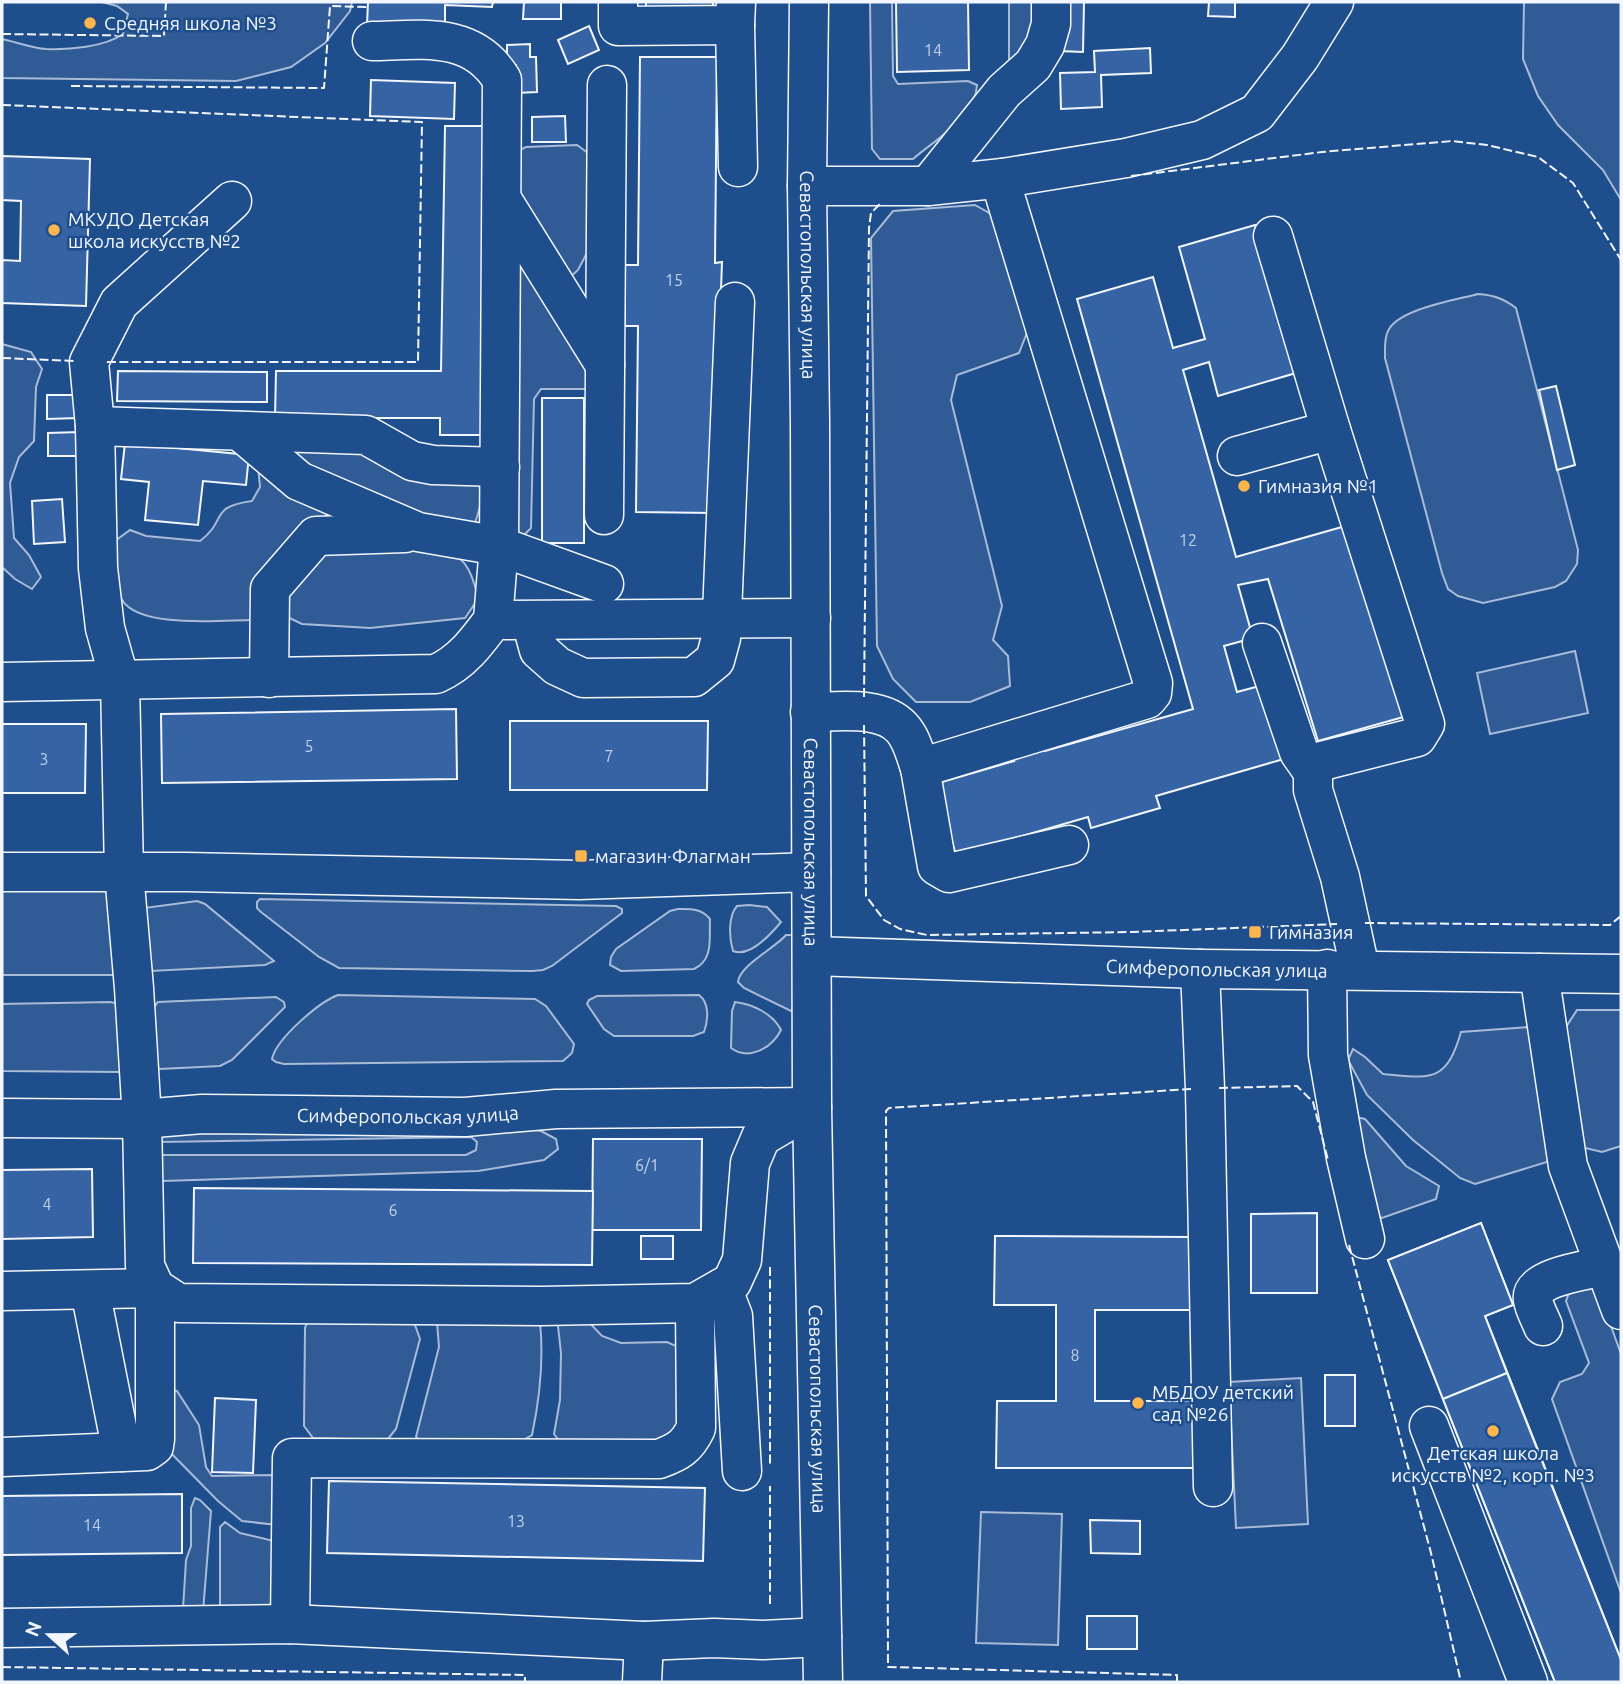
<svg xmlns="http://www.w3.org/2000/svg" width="1623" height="1684" viewBox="0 0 1623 1684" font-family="Ubuntu,sans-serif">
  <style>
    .green { fill: #305b95; stroke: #a8bbd7; stroke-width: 2 }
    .building { fill: #3563a3; stroke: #f2f6ff; stroke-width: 2 }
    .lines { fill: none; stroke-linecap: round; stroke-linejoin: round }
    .minor-casing { stroke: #f2f6ff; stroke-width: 41 }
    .major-casing { stroke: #f2f6ff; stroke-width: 41 }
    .minor { stroke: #1f4e8c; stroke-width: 38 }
    .major { stroke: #1f4e8c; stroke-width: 38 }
    .fence { stroke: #f2f6ff; stroke-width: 2; stroke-dasharray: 9 3.5; stroke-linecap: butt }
    .poi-dot { fill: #ffb74d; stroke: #1f4e8c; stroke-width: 2.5 }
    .labels { text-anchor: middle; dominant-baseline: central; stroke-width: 5; stroke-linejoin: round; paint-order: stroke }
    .number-label { font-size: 16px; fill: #c3d1e8 }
    .poi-label { font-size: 19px; fill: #f2f6ff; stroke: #1f4e8c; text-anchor: start }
    .street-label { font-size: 19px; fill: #f2f6ff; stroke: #1f4e8c }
  </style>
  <rect width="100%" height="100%" fill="#1f4e8c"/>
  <g class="green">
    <path d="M102,2H352L350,11L325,43L291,67L236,81L2,78V39C16,42 32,48 46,49C68,50 105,47 123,34L128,14L117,6Z"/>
    <path d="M870,2H892L893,76L898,84L968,81L977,85C976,117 936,139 913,159H880L872,149Z"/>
    <path d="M1009,2H1046L1013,68L1009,59Z"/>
    <path d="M1524,2H1621V200L1603,170L1558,125L1538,96L1523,59Z"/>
    <path d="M577,145L588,153V251L578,270L567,280L519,214L518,151L526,147Z"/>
    <path d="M975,205L998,218L1028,330L1019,353L957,375L951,400L1002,606L993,640L1008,656L1010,686L970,702H916L893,679L877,646L871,238L893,211Z"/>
    <path d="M517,249L593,359L591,389H541L534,399L531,528L524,535L516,537Z"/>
    <path d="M1478,294C1494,295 1504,299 1516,308L1578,550L1577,564L1566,581L1555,587L1483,603L1458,596L1448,589L1442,573L1385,358C1385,349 1384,339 1388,331C1398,309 1456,300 1478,294Z"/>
    <path d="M2,344L31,352L42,369L36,387L34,441L19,457L10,483L14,538L29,555L41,577L32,589L15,579L2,567Z"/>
    <path d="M277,441L339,443L477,477C484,494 481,506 475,523L457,527L310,478Z"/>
    <path d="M258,466L328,513L253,620C222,620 140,629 122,600C112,585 114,558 115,541L130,530L146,536L200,541C228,520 208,507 252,501L260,487Z"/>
    <path d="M409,544C454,554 468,549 478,599L465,618L370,628L302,624L281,614L280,594L320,547Z"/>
    <path d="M1575,651L1588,713L1490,734L1477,673Z"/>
    <path d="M2,886L113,889L118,975H2Z"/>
    <path d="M260,899L616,906L622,909V913L552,966L543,970L532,971L339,968L319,957L261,912L257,908V902Z"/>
    <path d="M197,901L205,904L274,961L265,965L151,971L144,908Z"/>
    <path d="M749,905L767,907L781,922C771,934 749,958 733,951C729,938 728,916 737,906Z"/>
    <path d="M678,909C691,909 701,908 710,919C709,938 714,960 694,969L621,971L610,965L611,957L616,949L670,911Z"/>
    <path d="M786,935H792L796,938L795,1006L791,1011L744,988L738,982C739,966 775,948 786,935Z"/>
    <path d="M338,995L535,999L546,1006L574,1044L572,1053L563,1061L284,1064L276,1062L272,1059C276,1039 319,1002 338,995Z"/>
    <path d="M699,995C710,1003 708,1021 704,1032L693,1036H614L604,1029L587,1004L589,1000L597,996Z"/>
    <path d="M276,997L284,1002L285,1007L232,1060L220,1066L160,1069L153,1065L152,1009L158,1002Z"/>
    <path d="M110,1002L120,1004V1072L2,1071V1004Z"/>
    <path d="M735,1002C753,1004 773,1014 781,1030C772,1048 749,1061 731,1048L732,1011Z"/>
    <path d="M1577,1010H1621V1146L1602,1152L1581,1147L1564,1030Z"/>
    <path d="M1528,1027L1555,1147L1547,1162L1475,1184L1460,1178L1413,1140L1367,1095L1348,1060L1353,1049L1365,1057L1383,1074C1430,1078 1446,1084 1461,1032Z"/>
    <path d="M1350,1116L1365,1119L1406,1166L1439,1186L1436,1199L1382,1218L1369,1213Z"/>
    <path d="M486,1120L541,1131L556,1139L558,1149L544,1160L478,1171L163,1181L155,1176L159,1155H466L476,1150L477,1142L471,1137L159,1142L155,1127Z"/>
    <path d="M1572,1285H1596L1621,1354V1593L1552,1399L1560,1382L1582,1374L1589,1363L1566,1301Z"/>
    <path d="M406,1315L415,1325L420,1339L396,1429L387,1440L313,1438L304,1426L305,1328L309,1316Z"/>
    <path d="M562,1315L584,1317L602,1336L621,1343L667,1342L685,1350L677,1429L661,1440L564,1447L554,1434L560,1400L561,1353L558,1326Z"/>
    <path d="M437,1322H540C544,1361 540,1397 532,1435L518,1443L423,1444L416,1437L439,1347Z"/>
    <path d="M1301,1378L1308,1524L1236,1528L1229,1382Z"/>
    <path d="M165,1389L177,1391L199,1425L206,1467L212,1476L279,1475L277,1525L242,1521L218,1501L162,1444Z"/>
    <path d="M195,1498L200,1500L211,1511L203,1612L183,1609L186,1560L191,1546V1508Z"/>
    <path d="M981,1512L1062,1514L1058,1645L976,1643Z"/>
    <path d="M225,1522L240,1533L278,1542L283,1596L268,1612L220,1608V1527Z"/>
  </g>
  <g class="building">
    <path d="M368,2H493L492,7L445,5V28L367,25Z"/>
    <path d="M524,2H561V19H523Z"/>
    <rect x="646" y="2" width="67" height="7"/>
    <path d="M896,2H968L969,70L897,72Z"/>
    <path d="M1061,2H1084L1083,52L1059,51Z"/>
    <path d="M1209,2H1235V17L1208,16Z"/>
    <path d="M589,26L599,50L568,64L558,40Z"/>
    <path d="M530,44V57H536L537,92L516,93V65H507V45Z"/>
    <path d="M1150,48L1151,73L1101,75L1102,107L1061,109L1060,73L1095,72L1094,51Z"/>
    <path d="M640,57H717L715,263L722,262L713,513L636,512L638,326H625V265H638Z"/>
    <path d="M371,80L455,83L454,119L370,116Z"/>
    <path d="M565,116L566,142H532V117Z"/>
    <path d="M445,126H487L482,435H440V418H275L276,371H441Z"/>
    <path d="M2,156L90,159L86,306L2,303V260L20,261L21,201L2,200Z"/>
    <path d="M1255,225L1296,373L1218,396L1209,362L1183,370L1236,557L1356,523L1414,714L1318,741L1268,579L1238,585L1253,638L1224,646L1237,692L1267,684L1287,758L1156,796L1160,808L1091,828L1088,817L956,855L935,784L1014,761L1010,751L1043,742L1045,751L1193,709L1077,299L1153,277L1173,348L1205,339L1179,247Z"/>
    <path d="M118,371L267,372V402L117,401Z"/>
    <path d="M1556,386L1575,465L1557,470L1539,390Z"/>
    <path d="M47,395H78V418L47,419Z"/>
    <rect x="542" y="398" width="42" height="145"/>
    <path d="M79,432L80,456H48V433Z"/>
    <path d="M125,443L249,455L246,485L203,481L198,525L145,520L149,482L121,479Z"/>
    <path d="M62,499L65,542L34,544L32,501Z"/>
    <path d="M456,709L457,779L162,783L161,714Z"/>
    <path d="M510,721H708L707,790H510Z"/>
    <path d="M2,724H86L85,793H2Z"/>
    <path d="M593,1139H702L701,1230H592Z"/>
    <path d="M92,1169L93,1237L2,1239V1170Z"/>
    <path d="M194,1188L593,1191L592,1265L193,1263Z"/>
    <path d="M1317,1213V1293H1251V1214Z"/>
    <path d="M1481,1223L1513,1305L1485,1316L1621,1660V1682H1555L1388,1260Z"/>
    <path d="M1481,1223L1513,1305L1485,1316L1507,1373L1443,1399L1388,1260Z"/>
    <rect x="641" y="1236" width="32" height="23"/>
    <path d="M995,1236L1190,1237V1310H1095V1401H1197V1468H996L997,1401H1056V1305H994Z"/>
    <path d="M1507,1373L1621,1660V1682H1555L1443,1399Z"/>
    <rect x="1325" y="1375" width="30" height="51"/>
    <path d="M215,1398L256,1400L253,1473L212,1472Z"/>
    <path d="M329,1481L705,1488L703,1561L327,1553Z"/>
    <path d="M182,1494V1553L2,1555V1496Z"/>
    <path d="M1090,1520L1140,1521V1554L1091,1553Z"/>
    <rect x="1087" y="1616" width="50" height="33"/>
  </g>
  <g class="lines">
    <defs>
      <g id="minor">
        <path d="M618,2V26L735,25L736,2"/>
        <path d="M735,25L738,167"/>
        <path d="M372,41C422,40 473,31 502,80L499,546L493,620"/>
        <path d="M1003,178L1002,186L1153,683L1152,693L1147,699L920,768L937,866L949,873L1069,845"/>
        <path d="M807,186H928L1003,178L1126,158L1202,140L1257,113L1300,57L1334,2"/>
        <path d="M928,186L1004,91L1033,65L1045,45L1051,24V2"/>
        <path d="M232,201L119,303L89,362L95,426L98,568L105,628L120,681L124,873L134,988L142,1119L145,1266L155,1288L178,1303L541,1306L695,1303L732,1282L742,1260L750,1163L761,1137L812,1107"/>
        <path d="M503,201L605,365"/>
        <path d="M1273,236L1331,430L1425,724L1417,737L1322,761L1313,772V790L1340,877L1360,969"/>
        <path d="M95,426L366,435L412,461L433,465L500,467"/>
        <path d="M240,431L299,481L418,532L499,546L604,584"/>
        <path d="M1237,456L1331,430"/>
        <path d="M604,515L607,85"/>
        <path d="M531,621L539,650L557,666L583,678L694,677L715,660L721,638L735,302"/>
        <path d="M1262,643L1299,752L1313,772"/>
        <path d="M269,678L270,589L316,536L405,533"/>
        <path d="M2,682L436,674C462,662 476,643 493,620L811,618"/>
        <path d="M810,712C838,712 881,705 902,728C912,739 915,754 920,768"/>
        <path d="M2,872H186L579,880L811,872"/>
        <path id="s1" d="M813,956L1200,969L1621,974"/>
        <path d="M1200,969L1205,1089L1213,1487"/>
        <path d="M1327,969L1328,1055L1346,1158L1365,1239"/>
        <path d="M1539,973L1568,1166L1621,1310"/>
        <path id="s2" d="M2,1118L142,1119L202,1114L465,1117L556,1109L811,1107"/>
        <path d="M722,1288L733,1316L742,1471"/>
        <path d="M90,1290L122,1452"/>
        <path d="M2,1291L155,1288V1439L154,1446L147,1451L2,1457"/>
        <path d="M1543,1326C1540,1318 1534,1308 1533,1300C1529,1277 1588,1270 1605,1266"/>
        <path d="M1429,1426L1528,1682"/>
        <path d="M290,1624L292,1458L659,1459C678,1452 687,1447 696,1428L695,1303"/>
        <path d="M2,1628L290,1624L644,1641L714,1638L763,1640L822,1637"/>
        <path d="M642,1682L644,1641"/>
      </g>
      <g id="major">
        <path id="s3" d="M809,2L807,186L810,422L812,1107L823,1682"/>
      </g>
    </defs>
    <use href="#minor" class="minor-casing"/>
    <use href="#major" class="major-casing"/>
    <use href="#minor" class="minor"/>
    <use href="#major" class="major"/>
    <g class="fence">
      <path d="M2,34L164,36L166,2"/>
      <path d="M71,86L324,88L330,6L368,7"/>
      <path d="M2,105L422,122L418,362H106"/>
      <path d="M1131,176L1322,152L1452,141L1487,145L1538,157L1573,183L1621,260"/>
      <path d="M2,358L75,361"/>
      <path d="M864,697L869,228L871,213L880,204"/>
      <path d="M864,725L866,896L884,920L900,929L927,935L1132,932L1337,924"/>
      <path d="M1365,923L1610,925L1621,916"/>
      <path d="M1219,1088L1297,1086L1313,1102L1328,1160"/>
      <path d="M1349,1245L1431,1553L1461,1682"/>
      <path d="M770,1267V1467"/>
      <path d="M770,1604V1486"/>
      <path d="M2,1667L525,1675V1682"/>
      <path d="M1177,1682V1675L888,1667L886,1111L889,1108L1191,1089"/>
    </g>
  </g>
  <g class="poi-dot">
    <circle cx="90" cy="23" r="7"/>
    <circle cx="54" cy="230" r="7"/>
    <circle cx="1244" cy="486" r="7"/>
    <rect x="574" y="849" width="14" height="14" rx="3.5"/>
    <rect x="1248" y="925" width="14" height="14" rx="3.5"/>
    <circle cx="1138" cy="1403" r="7"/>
    <circle cx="1493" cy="1431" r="7"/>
  </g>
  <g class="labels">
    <g class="number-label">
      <text x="933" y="50">14</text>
      <text x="674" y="280">15</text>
      <text x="1188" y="540">12</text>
      <text x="309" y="746">5</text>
      <text x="609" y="756">7</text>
      <text x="44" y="759">3</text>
      <text x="647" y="1165">6/1</text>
      <text x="47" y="1204">4</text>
      <text x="393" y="1210">6</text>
      <text x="1075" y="1355">8</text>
      <text x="516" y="1521">13</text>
      <text x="92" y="1525">14</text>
    </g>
    <g class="poi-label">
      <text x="104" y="23">Средняя школа №3</text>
      <text x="68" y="219">МКУДО Детская<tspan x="68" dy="22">школа искусств №2</tspan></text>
      <text x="1258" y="486">Гимназия №1</text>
      <text x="595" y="856">магазин Флагман</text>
      <text x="1269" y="932">Гимназия</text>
      <text x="1152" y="1392">МБДОУ детский<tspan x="1152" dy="22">сад №26</tspan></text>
      <text x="1493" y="1453" text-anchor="middle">Детская школа<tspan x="1493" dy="22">искусств №2, корп. №3</tspan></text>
    </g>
    <g class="street-label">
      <text stroke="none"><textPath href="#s3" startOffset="273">Севастопольская улица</textPath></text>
      <text stroke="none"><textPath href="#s3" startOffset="840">Севастопольская улица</textPath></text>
      <text stroke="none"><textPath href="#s1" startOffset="404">Симферопольская улица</textPath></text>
      <text stroke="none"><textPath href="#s2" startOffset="406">Симферопольская улица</textPath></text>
      <text stroke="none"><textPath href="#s3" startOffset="1407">Севастопольская улица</textPath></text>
    </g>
  </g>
  <rect width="1623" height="1684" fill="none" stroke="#f2f6ff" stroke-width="7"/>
  <g transform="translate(49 1635) rotate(291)" stroke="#1f4e8c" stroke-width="5" paint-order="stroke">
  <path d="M0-5L12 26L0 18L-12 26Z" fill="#f2f6ff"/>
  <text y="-10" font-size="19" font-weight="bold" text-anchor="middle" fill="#f2f6ff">N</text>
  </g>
</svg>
